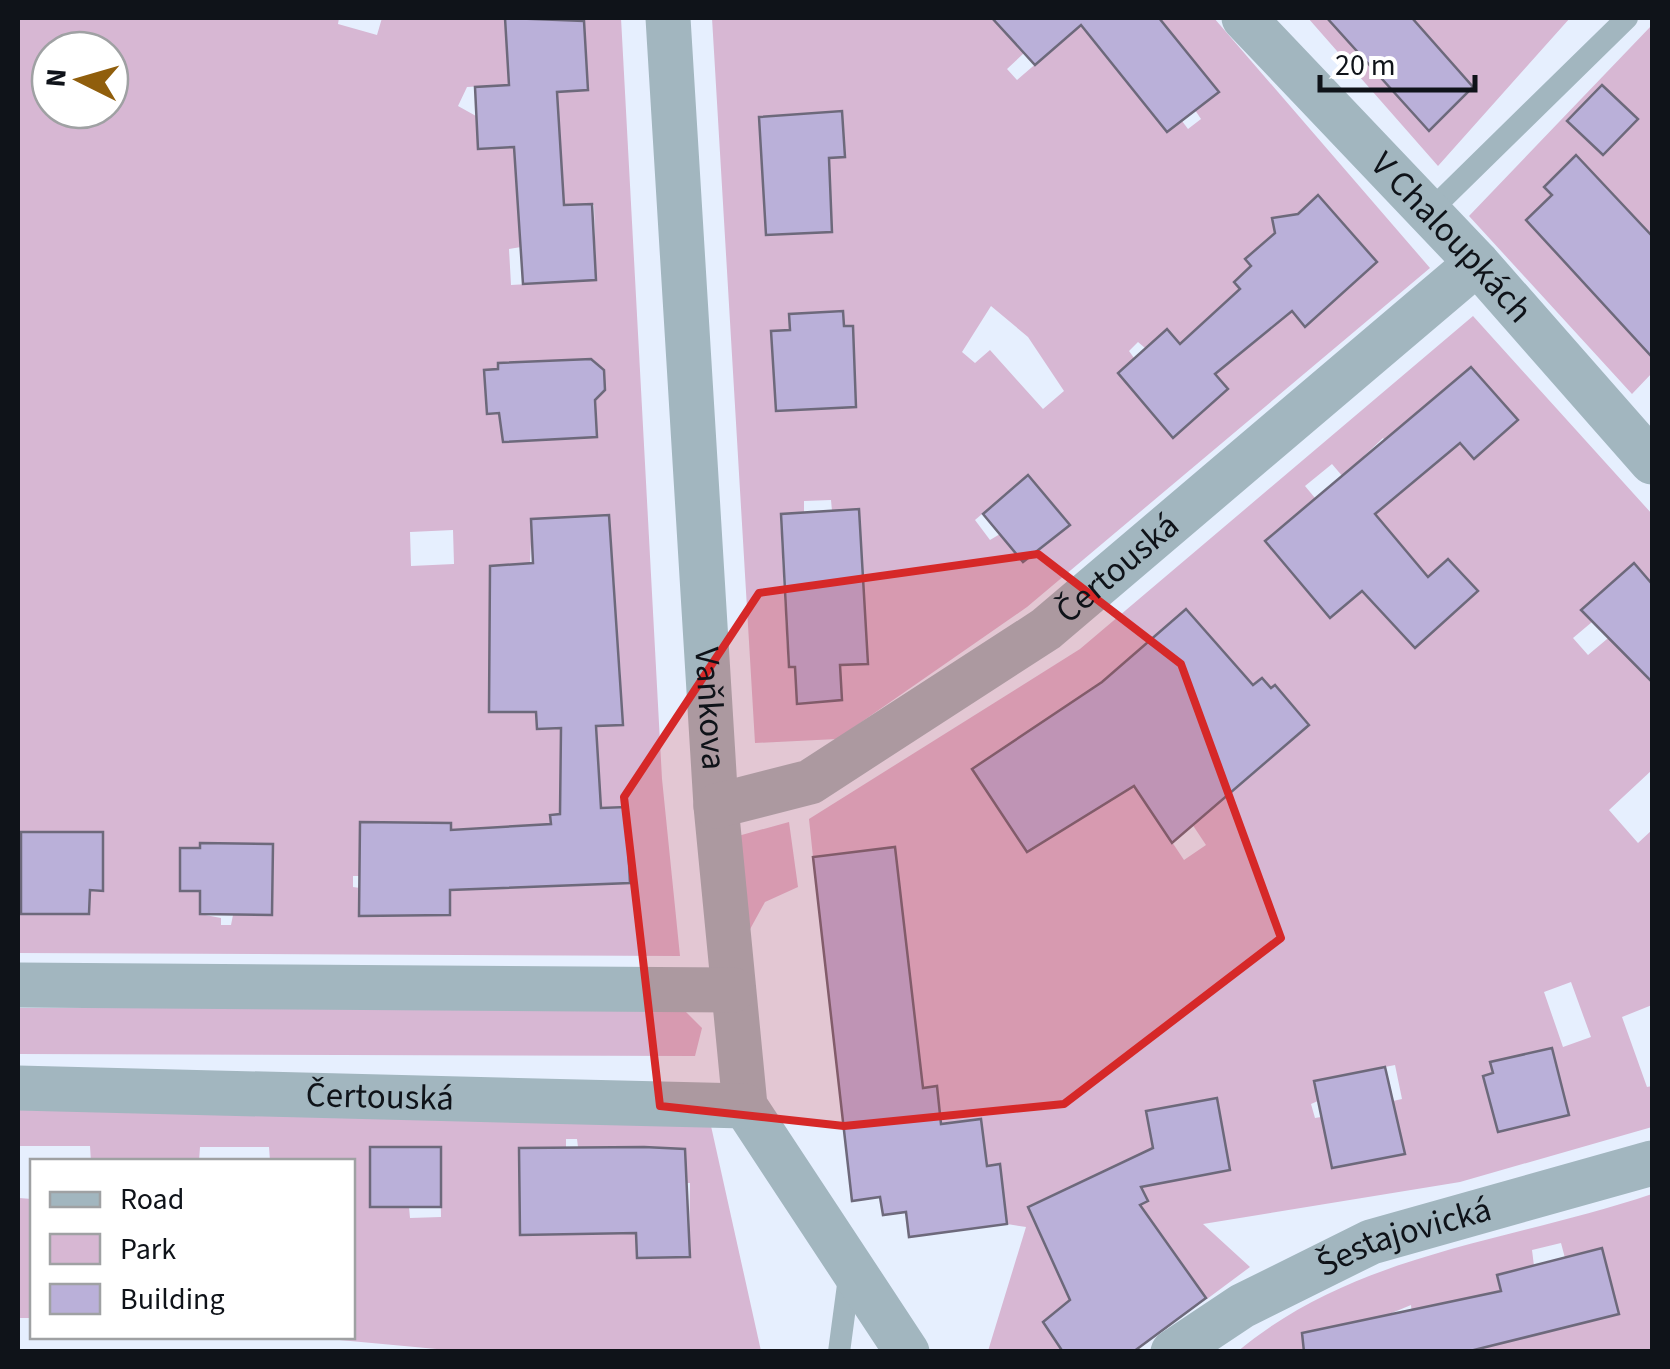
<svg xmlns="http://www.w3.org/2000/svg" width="1670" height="1369" viewBox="0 0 1670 1369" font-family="'Source Sans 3',sans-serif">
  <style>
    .green { fill: #d7b7d3; fill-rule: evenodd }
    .building { fill: #bab0d9; stroke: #6d697b; stroke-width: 2.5 }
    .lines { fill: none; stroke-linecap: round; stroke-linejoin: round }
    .service { stroke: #a2b6bf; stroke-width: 22 }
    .minor { stroke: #a2b6bf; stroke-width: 45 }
    .marked { fill: #d62828; fill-opacity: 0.2; stroke: #d62828; stroke-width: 8; stroke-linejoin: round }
    .labels { text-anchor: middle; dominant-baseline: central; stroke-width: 9; stroke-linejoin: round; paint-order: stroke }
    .street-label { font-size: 35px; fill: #0f1319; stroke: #fff }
  </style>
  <rect width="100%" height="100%" fill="#e6effe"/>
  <g class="green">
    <path d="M18,18H339L338,24L377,35L382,18H505L509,85L467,87L458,106L476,116L478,149L560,144L553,92L588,90L584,21L554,22L553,18H621L662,779L680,956L18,953ZM50,50H110V110H50ZM594,205L596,280L511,285L509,249L521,247L519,208ZM593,359L604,371L605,390L595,396L596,436L499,416L485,370L498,369L499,363ZM609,516L615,591L573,594L530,564L532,519ZM453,530L454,564L411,566L410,532ZM620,662L622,725L595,726L537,665ZM600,797L601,808L626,807L630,882L590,884L551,824V815L566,814ZM360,822L451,823L450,915L360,916V888L353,887V876H360ZM21,832L102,891H90L89,914H21ZM201,843L272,844V915H233L231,925H221V918L200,914V891L180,890L181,848H200Z"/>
    <path d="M712,18H1022L1006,32L1024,53L1007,69L1017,80L1082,24L1167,132L1182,121L1188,129L1201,119L1195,110L1219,92L1159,18H1214L1430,268L1027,607L837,739L755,743ZM759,117L845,157L829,158L832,231L766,235ZM1317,196L1305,326L1292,311L1274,325L1234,281L1251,266L1246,259L1275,233L1272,218L1298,214ZM991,306L1028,337L1064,391L1043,409L990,350L975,363L962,352ZM843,311L844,327L776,411L771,331L790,330L789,314ZM1167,329L1180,344L1186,339L1228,389L1173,438L1130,388L1141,378L1129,363L1134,358L1129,351L1138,342L1145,348ZM1028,475L1023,561L1000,534L990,540L975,520ZM831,500L832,511L859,510L868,663L841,665V700L798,704L812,666L788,667L780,514L804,513V501Z"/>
    <path d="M1308,18H1327L1429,130L1473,87L1412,18H1570L1438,166Z"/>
    <path d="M1652,25V236L1637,220L1562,169L1544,186L1552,195L1526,220L1635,339L1652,324V373L1632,394L1469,216Z"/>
    <path d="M1473,316L1652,514V584L1634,564L1581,610L1592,622L1573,638L1588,655L1619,629L1652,655L1640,668L1652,682V770L1609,810L1638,843L1652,830V1005L1622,1017L1647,1087L1652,1086V1127L1460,1182L1203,1224L1250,1267L1207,1299L1170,1247L1076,1296L1043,1322L1063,1351H988L1026,1227L1007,1224L1000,1165L987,1166L981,1120L941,1124L937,1087L923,1088L895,847L813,857L809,819L1080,649ZM1471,367L1518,419L1474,459L1427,406ZM1383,438L1418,478L1397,495L1364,456ZM1332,464L1394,537L1330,618L1265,542L1315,498L1305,486ZM1448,559L1478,592L1415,648L1413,591ZM1186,609L1246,691L1262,678L1271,688L1275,685L1309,725L1213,807L1165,700L1129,658ZM1077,699L1135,784L1111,801L1098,781L1041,818L1052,837L1027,852L972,769ZM1166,785L1206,845L1184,860L1144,800ZM1571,982L1591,1037L1563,1047L1544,992ZM1552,1048L1569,1115L1498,1132L1483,1076L1493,1073L1491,1062ZM1395,1065L1402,1099L1393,1101L1404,1153L1332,1168L1321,1117L1315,1118L1311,1104L1318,1101L1314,1081ZM1217,1098L1230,1170L1160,1183ZM1128,1160L1147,1202L1046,1248L1028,1206Z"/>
    <path d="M789,822L798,887L765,902L749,931L738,836Z"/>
    <path d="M18,1008H682L702,1028L695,1056L18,1054Z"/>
    <path d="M18,1110L709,1117L761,1351L469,1352L307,1337L352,1336V1162L270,1161L269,1147H200L199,1161L91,1162L90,1146H20L19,1198L32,1199V1318H18ZM566,1139H577L578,1147L685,1149L686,1183H690L689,1257L637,1258L636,1233L520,1235L519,1148L566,1147ZM371,1147L440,1148L441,1217L410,1218L409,1207H370Z"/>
    <path d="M1652,1194V1351H1462L1451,1301L1420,1308L1412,1316L1411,1305L1363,1325L1374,1351L1237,1352C1356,1252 1511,1242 1652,1194ZM1561,1243L1565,1258L1602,1249L1619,1313L1513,1340L1497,1275L1534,1266L1532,1250Z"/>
  </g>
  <g class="building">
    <path d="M505,18L584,21L588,90L557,92L564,205L592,204L596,280L523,284L514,147L478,149L475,87L509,85Z"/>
    <path d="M992,18H1159L1219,92L1167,132L1081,25L1035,65Z"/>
    <path d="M1327,18H1412L1473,87L1429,131Z"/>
    <path d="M1602,85L1638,119L1603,155L1567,121Z"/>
    <path d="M842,111L845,157L829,158L832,232L766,235L759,117Z"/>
    <path d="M1576,155L1652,236V357L1526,220L1552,195L1544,187Z"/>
    <path d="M1318,195L1377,262L1305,327L1292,311L1215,374L1228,389L1173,438L1118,373L1167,329L1180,344L1240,289L1234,282L1251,266L1245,259L1275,233L1272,218L1298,214Z"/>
    <path d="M843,311L844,326H853L856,407L776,411L771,331L790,330L789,314Z"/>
    <path d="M591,359L604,370L605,390L595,400L597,437L503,442L499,413L487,414L484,370L498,369V363Z"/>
    <path d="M1471,367L1518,420L1474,459L1460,443L1375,514L1428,577L1448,559L1478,591L1415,648L1362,591L1330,618L1265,541Z"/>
    <path d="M1028,475L1070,525L1023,562L983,514Z"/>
    <path d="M859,509L868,664L840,665L842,700L797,704L795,667H789L781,514Z"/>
    <path d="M609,515L623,725L596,726L601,808L626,807L630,883L450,890V915L359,916L360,822L451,823V830L551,824L550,815L560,814L561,728L537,729L536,712H489L490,566L533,563L531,519Z"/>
    <path d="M1634,563L1652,584V682L1581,610Z"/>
    <path d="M1186,609L1253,685L1262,678L1271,688L1275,685L1309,725L1172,843L1134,786L1027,852L972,769L1102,682Z"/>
    <path d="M21,832H103V891L90,890L89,914H21Z"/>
    <path d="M200,843L273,844L272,915L200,914V891H180V848H200Z"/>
    <path d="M895,847L923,1088L937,1086L941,1124L981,1119L987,1166L1000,1164L1007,1224L909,1237L906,1212L883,1215L880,1197L852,1201L813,857Z"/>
    <path d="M1552,1048L1569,1115L1498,1132L1483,1076L1493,1073L1490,1062Z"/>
    <path d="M1385,1067L1405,1154L1332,1168L1314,1081Z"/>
    <path d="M1217,1098L1230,1170L1141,1187L1148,1201L1140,1205L1206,1298L1133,1352H1063L1043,1322L1070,1300L1028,1207L1153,1148L1146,1111Z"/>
    <rect x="370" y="1147" width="71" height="60"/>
    <path d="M644,1147L685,1149L690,1257L637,1258L636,1233L520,1235L519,1148Z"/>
    <path d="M1602,1248L1619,1314L1466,1352H1304L1302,1333L1501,1291L1497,1275Z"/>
  </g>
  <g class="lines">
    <g class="service">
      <path d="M1429,212L1627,18"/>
      <path d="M839,1352L850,1270"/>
    </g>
    <g class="minor">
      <path id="s1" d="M668,18L716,806L745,1106L907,1352"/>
      <path id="s2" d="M1244,18L1477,263L1652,462"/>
      <path id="s3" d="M716,806L810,782L1046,629L1477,263"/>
      <path d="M18,985L733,990"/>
      <path id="s4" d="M18,1088L745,1106"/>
      <path id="s5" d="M1173,1352L1242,1306L1371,1242L1652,1163"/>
    </g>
  </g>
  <path class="marked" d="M1038,554L1181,664L1281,938L1064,1104L844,1126L660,1106L624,797L759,593Z"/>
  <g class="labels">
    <g class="street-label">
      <text stroke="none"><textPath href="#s2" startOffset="302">V Chaloupkách</textPath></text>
      <text stroke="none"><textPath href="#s3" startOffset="472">Čertouská</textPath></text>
      <text stroke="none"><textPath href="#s1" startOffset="692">Vaňkova</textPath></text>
      <text stroke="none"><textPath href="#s4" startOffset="362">Čertouská</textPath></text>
      <text stroke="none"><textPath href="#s5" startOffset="260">Šestajovická</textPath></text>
    </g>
  </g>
  <rect width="1670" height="1369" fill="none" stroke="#0f1319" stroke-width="40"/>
  <rect x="30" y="1159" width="325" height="180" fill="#ffffff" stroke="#9fa1a3" stroke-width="2.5"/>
  <rect x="50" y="1192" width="50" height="15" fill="#a2b6bf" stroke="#9fa1a3" stroke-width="2.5"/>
  <text x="120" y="1209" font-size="30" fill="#0f1319">Road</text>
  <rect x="50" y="1234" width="50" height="30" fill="#d7b7d3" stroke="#9fa1a3" stroke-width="2.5"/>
  <text x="120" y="1259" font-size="30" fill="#0f1319">Park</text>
  <rect x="50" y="1284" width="50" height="30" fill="#bab0d9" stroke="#9fa1a3" stroke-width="2.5"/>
  <text x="120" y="1309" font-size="30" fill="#0f1319">Building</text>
  <g transform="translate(80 80) rotate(275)"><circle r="48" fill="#ffffff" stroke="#9fa1a3" stroke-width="2.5"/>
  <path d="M0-8L18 38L0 25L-18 38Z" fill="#905e0c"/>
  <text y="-15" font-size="28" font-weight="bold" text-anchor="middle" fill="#0f1319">N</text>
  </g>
  <path d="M1320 75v15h155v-15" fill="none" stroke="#0f1319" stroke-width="5"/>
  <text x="1335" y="75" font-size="30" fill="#0f1319" stroke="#ffffff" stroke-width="8" paint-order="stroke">20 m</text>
</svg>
